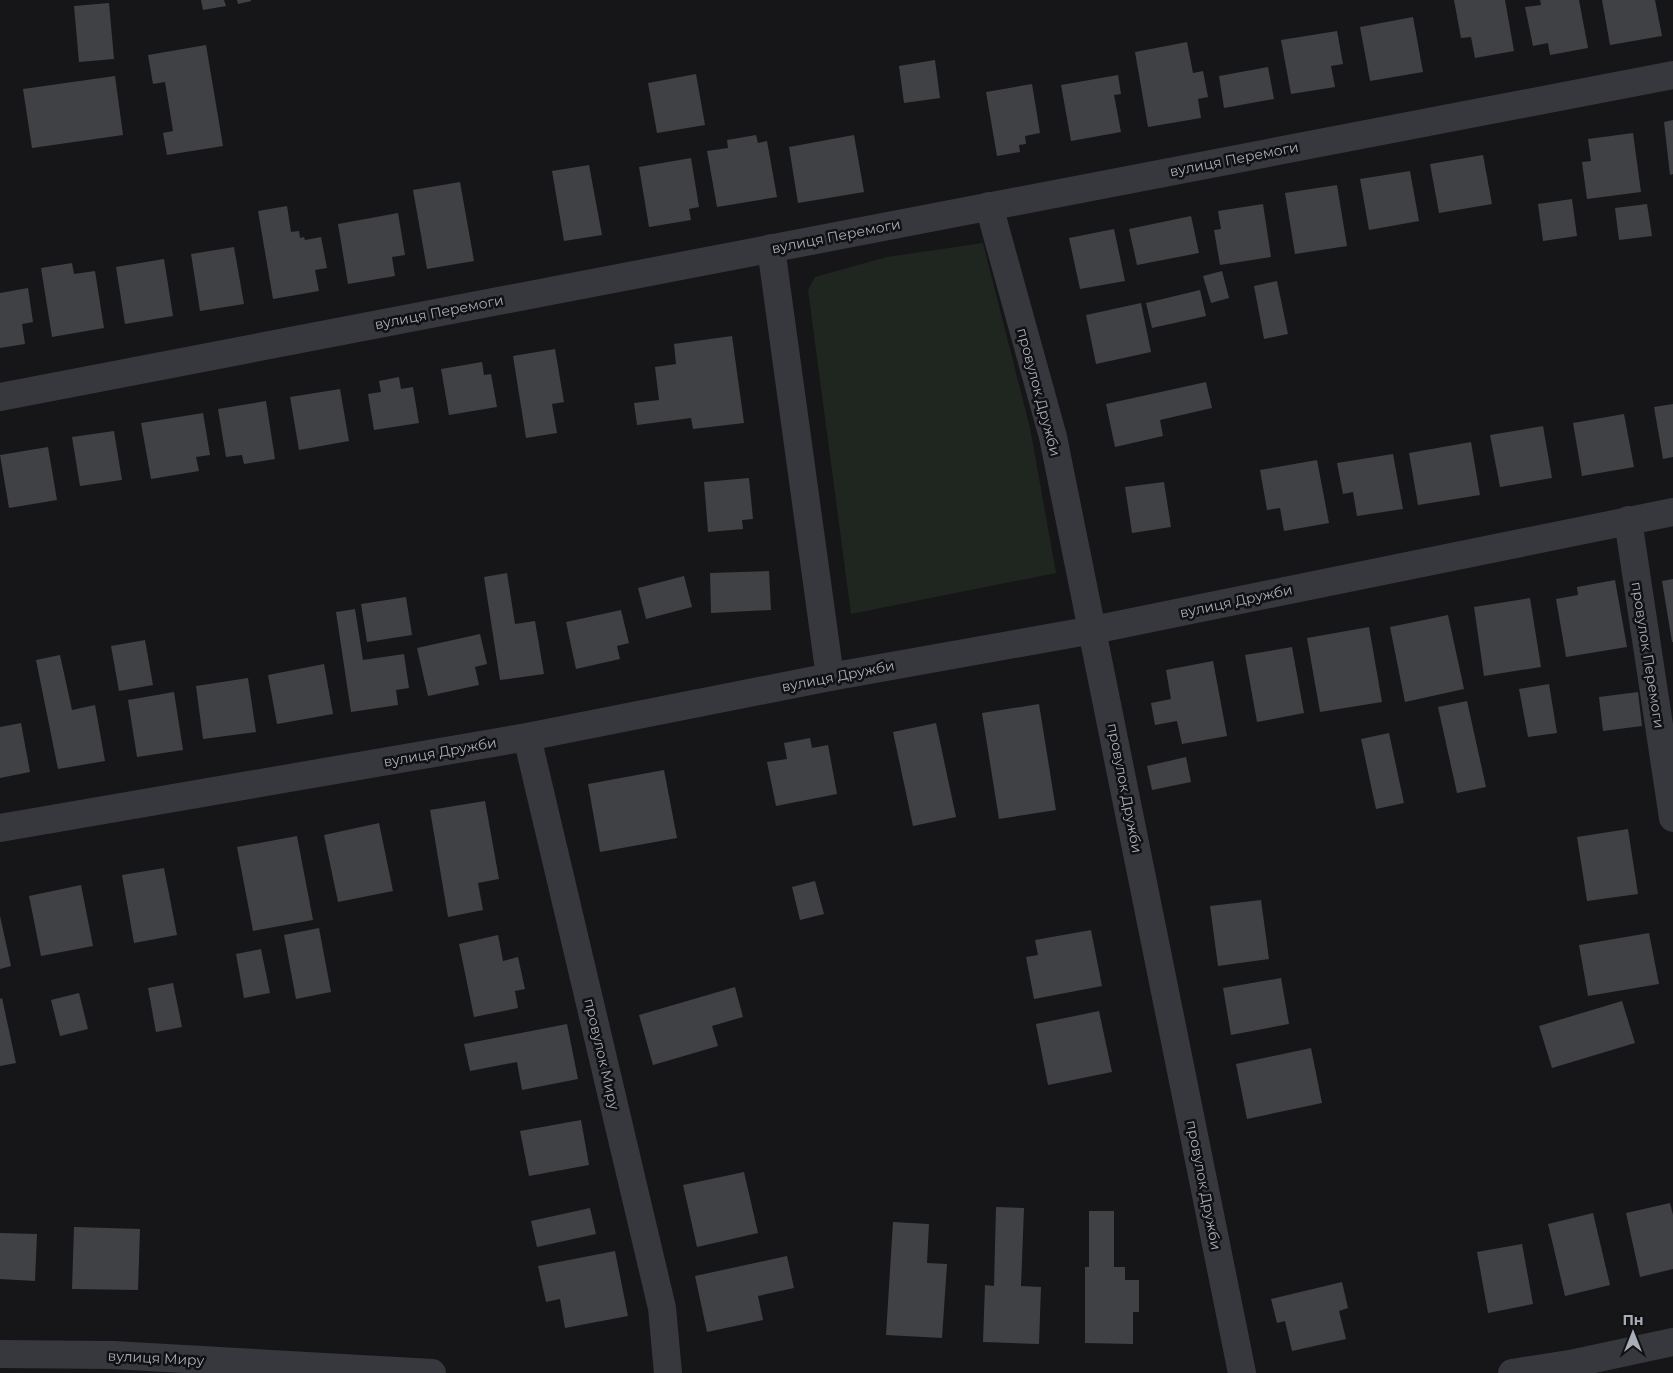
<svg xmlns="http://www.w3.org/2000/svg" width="1673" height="1373" viewBox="0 0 1673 1373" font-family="Montserrat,sans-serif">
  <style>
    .green { fill: #1e261f }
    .building { fill: #404145 }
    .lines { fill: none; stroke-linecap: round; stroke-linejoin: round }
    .minor { stroke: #37383d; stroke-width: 28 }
    .labels { text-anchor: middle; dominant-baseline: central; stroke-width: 5; stroke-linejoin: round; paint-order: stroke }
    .street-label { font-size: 14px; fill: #a8adb8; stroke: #111113 }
  </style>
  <rect width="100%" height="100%" fill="#161618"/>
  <path class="green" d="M983,243L1030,428L1056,573L851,614L808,290L815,277L887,257Z"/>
  <g class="building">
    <path d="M201,0H224L226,6L203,10Z"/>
    <path d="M237,0H251V1L238,4Z"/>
    <path d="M1454,0H1505L1514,51L1475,58L1471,37L1461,38Z"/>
    <path d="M1540,0H1579L1588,48L1550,55L1548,43L1533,46L1525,7L1541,5Z"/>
    <path d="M1602,0H1655L1662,36L1610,45Z"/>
    <path d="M109,3L114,59L79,62L74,6Z"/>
    <path d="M1413,17L1423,72L1370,81L1360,27Z"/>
    <path d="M1337,31L1343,64L1331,66L1335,87L1291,94L1281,40Z"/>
    <path d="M1187,42L1193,73L1203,71L1208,97L1198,99L1201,118L1148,127L1135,52Z"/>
    <path d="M206,45L223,146L167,155L163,133L173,131L165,82L153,84L148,55Z"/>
    <path d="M935,60L940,98L904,103L899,66Z"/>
    <path d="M1268,67L1274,99L1224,108L1219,76Z"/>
    <path d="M696,74L705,125L657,133L648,83Z"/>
    <path d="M1118,75L1121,94L1114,95L1121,132L1071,141L1061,85Z"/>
    <path d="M115,76L123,135L32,148L23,89Z"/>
    <path d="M1032,84L1040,133L1025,136L1026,144L1019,145L1020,152L997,156L986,92Z"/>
    <path d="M1673,120V174L1670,175L1664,122Z"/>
    <path d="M1633,133L1641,192L1587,199L1582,162L1591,161L1588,139Z"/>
    <path d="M756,135L758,143L767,141L777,197L717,207L707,151L728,148L727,140Z"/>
    <path d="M854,135L864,192L798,203L789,147Z"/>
    <path d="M1483,155L1492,204L1439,213L1430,164Z"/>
    <path d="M691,158L699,207L689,209L691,220L649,227L639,167Z"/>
    <path d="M589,165L602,235L564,241L552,171Z"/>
    <path d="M1410,171L1419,221L1369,230L1360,179Z"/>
    <path d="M460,182L474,261L427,269L413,190Z"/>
    <path d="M1337,185L1347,246L1295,254L1285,193Z"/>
    <path d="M1572,199L1577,236L1543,241L1538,204Z"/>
    <path d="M1263,204L1271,257L1220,265L1214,230L1221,229L1218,211Z"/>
    <path d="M1647,204L1652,236L1619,240L1615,208Z"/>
    <path d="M287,206L291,232L299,231L300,238L304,237L305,240L321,237L327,268L315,270L319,291L273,299L258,211Z"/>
    <path d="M398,213L405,255L392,257L395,276L348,284L338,224Z"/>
    <path d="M1191,216L1199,253L1137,265L1129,229Z"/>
    <path d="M1114,229L1125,281L1080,289L1069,238Z"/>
    <path d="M234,247L244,304L200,311L191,254Z"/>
    <path d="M164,259L173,316L125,324L116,267Z"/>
    <path d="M72,263L74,274L95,271L104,328L52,337L41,268Z"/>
    <path d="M1222,271L1229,298L1211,303L1203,276Z"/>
    <path d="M1277,281L1288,334L1264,339L1254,286Z"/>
    <path d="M28,288L33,322L22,324L25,344L0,348V293Z"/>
    <path d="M1200,290L1206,316L1152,328L1146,303Z"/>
    <path d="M1141,303L1151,352L1096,364L1086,315Z"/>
    <path d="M732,336L744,423L693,429L691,418L637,425L634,403L659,400L655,367L676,364L674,344Z"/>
    <path d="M555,349L564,402L552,404L557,433L526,438L513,356Z"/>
    <path d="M482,362L484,375L491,374L497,407L449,415L441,369Z"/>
    <path d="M399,377L401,389L413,387L419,423L374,430L368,394L381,392L379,381Z"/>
    <path d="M1206,382L1212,408L1160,420L1163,436L1115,447L1106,404Z"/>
    <path d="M340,389L349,441L299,450L290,397Z"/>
    <path d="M266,401L275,459L244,464L242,455L226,457L218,409Z"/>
    <path d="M1673,404V457L1663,459L1654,407Z"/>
    <path d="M203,413L210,455L196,457L199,471L151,479L141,423Z"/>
    <path d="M1624,414L1634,467L1582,476L1573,423Z"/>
    <path d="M1543,426L1552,478L1500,487L1490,435Z"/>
    <path d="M114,431L122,480L80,486L72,437Z"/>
    <path d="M1471,442L1480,495L1418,505L1409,453Z"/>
    <path d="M48,447L57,500L9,508L0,455Z"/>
    <path d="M1393,454L1403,509L1357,516L1353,492L1343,494L1337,463Z"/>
    <path d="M1317,460L1329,523L1284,531L1280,508L1267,510L1260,470Z"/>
    <path d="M749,478L753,519L742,520L743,529L708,532L704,482Z"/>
    <path d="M1164,482L1171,527L1132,533L1125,487Z"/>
    <path d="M769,571L771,610L711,613L710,573Z"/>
    <path d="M507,573L515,624L535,621L544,674L500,680L484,577Z"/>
    <path d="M684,576L692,607L646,619L638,588Z"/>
    <path d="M1673,579V642H1672L1662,581Z"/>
    <path d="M1615,580L1627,647L1566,657L1556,599L1578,595L1577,587Z"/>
    <path d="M406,597L412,635L367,642L361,604Z"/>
    <path d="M1530,598L1541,667L1484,676L1474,607Z"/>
    <path d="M355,609L363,660L404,654L409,688L396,690L398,705L351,712L336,612Z"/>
    <path d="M621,610L629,643L617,646L620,659L576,669L566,622Z"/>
    <path d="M1448,615L1464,689L1405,702L1390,627Z"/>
    <path d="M1369,627L1382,702L1320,712L1307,638Z"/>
    <path d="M480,634L487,664L475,667L479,685L428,696L417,648Z"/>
    <path d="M145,640L153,685L119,691L111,646Z"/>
    <path d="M1292,647L1304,713L1257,722L1245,655Z"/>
    <path d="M60,655L72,710L95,705L105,761L58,769L36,660Z"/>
    <path d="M1213,661L1227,736L1182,744L1177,721L1155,725L1151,703L1171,699L1166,670Z"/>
    <path d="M324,664L333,714L277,724L268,675Z"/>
    <path d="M248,678L256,732L203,739L196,686Z"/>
    <path d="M1549,684L1557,733L1528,737L1519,689Z"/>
    <path d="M174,692L183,750L137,757L128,700Z"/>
    <path d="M1638,692L1642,726L1603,731L1599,697Z"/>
    <path d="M1467,701L1486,787L1457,793L1438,707Z"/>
    <path d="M1039,704L1056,810L999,819L982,713Z"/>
    <path d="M21,723L30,772L0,778V727Z"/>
    <path d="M936,723L956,817L913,826L893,732Z"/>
    <path d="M1389,733L1404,803L1376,809L1361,739Z"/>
    <path d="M810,738L812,748L828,745L837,794L776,806L767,762L787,759L784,743Z"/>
    <path d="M1186,757L1191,782L1152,790L1147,766Z"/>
    <path d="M664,770L677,838L600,852L588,784Z"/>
    <path d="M485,801L499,879L478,883L483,910L448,917L430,810Z"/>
    <path d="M379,823L393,891L338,902L324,835Z"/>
    <path d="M1628,829L1638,894L1587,901L1577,837Z"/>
    <path d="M297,836L313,920L253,931L237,847Z"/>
    <path d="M164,868L177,935L134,943L122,875Z"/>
    <path d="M815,881L824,914L800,920L792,887Z"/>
    <path d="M81,885L93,946L41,956L29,896Z"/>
    <path d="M1261,900L1269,959L1218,966L1210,906Z"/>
    <path d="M0,916L11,966L0,969Z"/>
    <path d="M319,928L331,992L296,999L284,935Z"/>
    <path d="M1091,930L1102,986L1034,999L1026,957L1038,955L1035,940Z"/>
    <path d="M1649,933L1659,984L1588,996L1579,945Z"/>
    <path d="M498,935L503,961L518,957L525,989L515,991L518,1008L474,1017L459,944Z"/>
    <path d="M261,949L270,993L244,998L236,954Z"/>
    <path d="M1281,978L1289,1024L1231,1035L1223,988Z"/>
    <path d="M173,983L182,1027L156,1032L148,988Z"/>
    <path d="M735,987L743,1017L712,1026L718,1046L653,1065L639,1015Z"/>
    <path d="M79,993L88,1029L60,1036L51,1000Z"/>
    <path d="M2,998L16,1063L0,1066V999Z"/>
    <path d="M1622,1001L1635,1043L1552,1068L1539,1026Z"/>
    <path d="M1099,1011L1112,1072L1048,1085L1036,1024Z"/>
    <path d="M567,1024L578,1079L522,1090L517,1062L470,1071L464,1044Z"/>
    <path d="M1311,1048L1322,1103L1247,1119L1236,1064Z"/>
    <path d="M581,1120L589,1165L529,1176L520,1131Z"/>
    <path d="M744,1172L758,1233L697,1247L683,1185Z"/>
    <path d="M1670,1203L1673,1215V1269L1640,1277L1626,1213Z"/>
    <path d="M996,1207L1024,1208L1021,1286L1041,1287L1039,1344L983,1342L985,1285L994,1286Z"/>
    <path d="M590,1208L596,1234L537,1247L531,1221Z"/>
    <path d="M1089,1211H1114V1267H1125V1280H1139V1312H1133V1344L1085,1343V1267H1089Z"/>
    <path d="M1593,1213L1610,1285L1565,1296L1548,1224Z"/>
    <path d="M893,1222L929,1224L927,1263L947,1264L942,1338L886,1335Z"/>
    <path d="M74,1227L140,1229L138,1290L72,1289Z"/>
    <path d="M0,1233L37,1234L35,1281L0,1279Z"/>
    <path d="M1522,1244L1533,1304L1488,1313L1477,1252Z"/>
    <path d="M615,1251L628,1316L565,1328L560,1299L546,1302L538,1266Z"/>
    <path d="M787,1256L794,1288L758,1296L763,1320L707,1332L695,1276Z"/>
    <path d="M1342,1282L1348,1308L1339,1311L1346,1339L1292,1351L1285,1321L1277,1323L1271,1299Z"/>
  </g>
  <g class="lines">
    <g class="minor">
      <path d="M989,206L1053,437L1242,1373"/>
      <path d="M771,248L830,677"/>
      <path d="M0,397L1673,75"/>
      <path d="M1628,520L1673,818"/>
      <path d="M527,737L662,1308L668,1373"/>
      <path d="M0,828L527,737L830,677L1093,630L1673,512"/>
      <path d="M0,1354L113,1355L432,1373"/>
      <path d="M1512,1373L1575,1363L1673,1342"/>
    </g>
  </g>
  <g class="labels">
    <g class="street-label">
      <text transform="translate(1234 159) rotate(-11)">вулиця Перемоги</text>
      <text transform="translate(836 236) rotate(-11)">вулиця Перемоги</text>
      <text transform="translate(439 312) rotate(-11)">вулиця Перемоги</text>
      <text transform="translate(1039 392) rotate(75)">провулок Дружби</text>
      <text transform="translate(1236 601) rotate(-12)">вулиця Дружби</text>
      <text transform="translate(1648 655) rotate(81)">провулок Перемоги</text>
      <text transform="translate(838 676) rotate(-11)">вулиця Дружби</text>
      <text transform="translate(440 752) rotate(-10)">вулиця Дружби</text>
      <text transform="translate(1125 788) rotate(79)">провулок Дружби</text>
      <text transform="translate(602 1054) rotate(77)">провулок Миру</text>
      <text transform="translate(1204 1185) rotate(79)">провулок Дружби</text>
      <text transform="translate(156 1358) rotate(3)">вулиця Миру</text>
    </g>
  </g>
  <g transform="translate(1633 1333)" stroke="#111113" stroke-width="4" paint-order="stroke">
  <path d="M0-4L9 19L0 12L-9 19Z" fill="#a8adb8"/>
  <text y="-8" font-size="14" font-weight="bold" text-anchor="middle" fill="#a8adb8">Пн</text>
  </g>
</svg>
